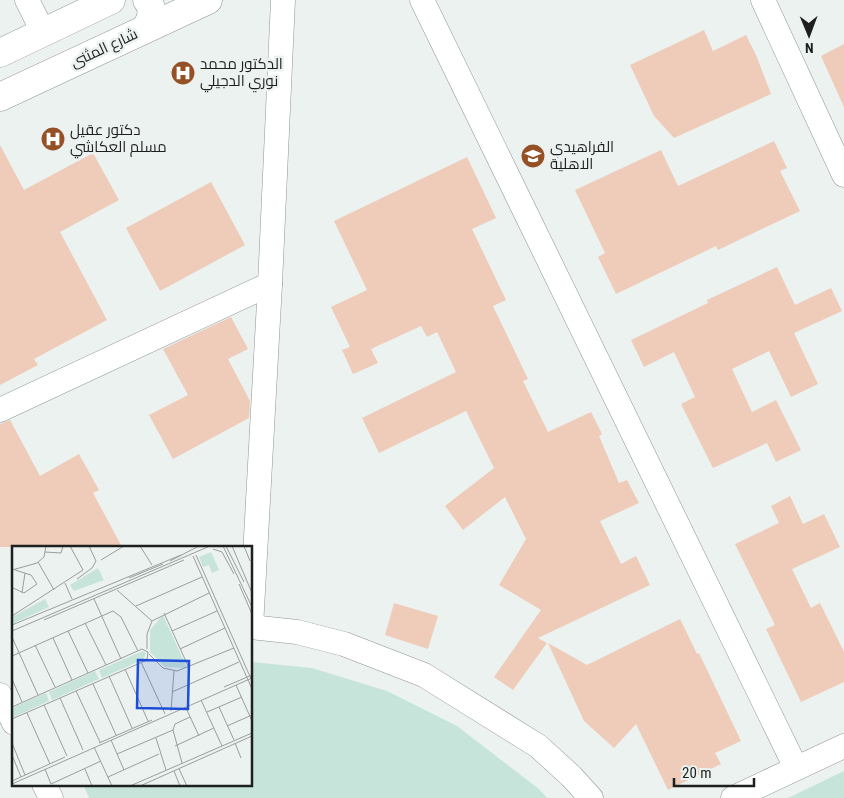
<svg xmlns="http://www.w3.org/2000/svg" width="844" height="798" viewBox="0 0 844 798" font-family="'Roboto Condensed',Cairo,sans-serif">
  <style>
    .green { fill: #c7e4db }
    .building { fill: #eeccb9 }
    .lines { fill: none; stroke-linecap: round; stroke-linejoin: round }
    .minor-casing { stroke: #909593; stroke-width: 25 }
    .secondary-casing { stroke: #909593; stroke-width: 29 }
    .minor { stroke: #fff; stroke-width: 24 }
    .secondary { stroke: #fff; stroke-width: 28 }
    .labels { text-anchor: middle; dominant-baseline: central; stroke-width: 5; stroke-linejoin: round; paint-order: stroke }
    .street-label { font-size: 15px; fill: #1e2020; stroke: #ecf2f0 }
    .poi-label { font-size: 15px; fill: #1e2020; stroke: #ecf2f0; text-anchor: start }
    .inset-road { fill: none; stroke: #9a9e9d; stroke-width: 1 }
    .view { fill: #1d4ed8; fill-opacity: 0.15; stroke: #1d4ed8; stroke-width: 2.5 }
    .inset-edge { fill: none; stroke: #1e2020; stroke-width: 2.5 }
  </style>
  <rect width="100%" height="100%" fill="#ecf2f0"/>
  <g class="green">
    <path d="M251,662L312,668L387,691L457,726L539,789L547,798H89L83,784H251Z"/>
    <path d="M844,771V798H788Z"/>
  </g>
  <g class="building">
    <path d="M704,30L713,51L746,35L756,55L771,94L674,138L654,116L630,65Z"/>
    <path d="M844,44V107L821,56Z"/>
    <path d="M774,141L787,168L780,171L800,211L718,250L716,246L616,294L598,257L605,253L575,190L661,150L678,186Z"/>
    <path d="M0,145L24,190L93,153L119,200L60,232L107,320L34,359L38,365L0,385Z"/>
    <path d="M467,157L496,218L472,229L506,300L493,306L528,379L523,381L548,432L591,412L602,434L599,436L619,483L627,480L639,503L600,521L621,564L636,556L650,585L538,638L547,643L513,690L494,677L541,610L499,585L526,539L505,497L463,530L445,506L494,468L466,411L379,453L362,418L456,372L437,332L427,337L421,326L371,349L378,363L353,374L342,350L350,347L331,307L367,290L334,221Z"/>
    <path d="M211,182L245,245L160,291L126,228Z"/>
    <path d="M777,267L795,305L831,288L842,311L794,333L818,384L791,397L769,351L732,369L752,412L776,400L801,450L776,462L767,443L713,468L681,404L695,397L674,352L644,367L631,340L708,303L707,300Z"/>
    <path d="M231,317L248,349L228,359L250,401L249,418L173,459L149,415L188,395L163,349Z"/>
    <path d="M10,420L40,476L79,454L99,490L93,493L122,547H0V424Z"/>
    <path d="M790,496L803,524L824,514L840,547L792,569L811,608L820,603L844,652V682L801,702L766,629L775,625L735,544L779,523L771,506Z"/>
    <path d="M394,603L438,616L428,649L385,635Z"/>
    <path d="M680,619L697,654L699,653L741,741L715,753L721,764L668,790L636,724L614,748L584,721L548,643L587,665Z"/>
  </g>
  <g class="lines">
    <defs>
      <g id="minor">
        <path d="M27,0L43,32"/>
        <path d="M422,0L796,768"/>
        <path d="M763,0L844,175"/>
        <path d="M0,410L270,284"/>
        <path d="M251,627L270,284L283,0"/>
        <path d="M251,627L297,632L344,644L424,675L538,746L571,776L591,798"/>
        <path d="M0,695L14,723"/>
        <path d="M44,784L51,798"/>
        <path d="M733,798L844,746"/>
      </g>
      <g id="secondary">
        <path d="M146,28C152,18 154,9 147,0"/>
        <path d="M0,53L111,0"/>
        <path d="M0,97L208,0"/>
      </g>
    </defs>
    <use href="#minor" class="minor-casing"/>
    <use href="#secondary" class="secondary-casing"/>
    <use href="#minor" class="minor"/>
    <use href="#secondary" class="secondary"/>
  </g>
  <defs>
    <symbol id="hospital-disc" viewBox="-11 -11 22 22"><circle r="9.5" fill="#955125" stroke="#ecf2f0"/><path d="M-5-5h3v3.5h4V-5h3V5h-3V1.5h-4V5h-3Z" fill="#fff"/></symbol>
    <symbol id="school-disc" viewBox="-11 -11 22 22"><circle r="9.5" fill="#955125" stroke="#ecf2f0"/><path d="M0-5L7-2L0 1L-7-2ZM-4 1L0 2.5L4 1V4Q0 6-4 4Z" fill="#fff"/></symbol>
  </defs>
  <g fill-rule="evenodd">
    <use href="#hospital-disc" x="169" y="59" width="28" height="28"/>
    <use href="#hospital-disc" x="39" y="125" width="28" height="28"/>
    <use href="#school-disc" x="519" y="142" width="28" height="28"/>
  </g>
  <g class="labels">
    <g class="street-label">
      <text transform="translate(104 48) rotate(-25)">شارع المثنى</text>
    </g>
    <g class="poi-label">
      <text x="200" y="64">الدكتور محمد<tspan x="200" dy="17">نوري الدجيلي</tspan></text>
      <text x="70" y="130">دكتور عقيل<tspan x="70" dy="17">مسلم العكاشي</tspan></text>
      <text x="550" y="147">الفراهيدي<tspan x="550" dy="17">الاهلية</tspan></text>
    </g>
  </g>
  <g transform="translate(12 546)">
    <rect width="240" height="240" fill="#ecf2f0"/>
    <path d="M199,6L207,24L200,27L197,19L191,21L187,11ZM86,22L92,34L62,45L58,39ZM33,53L37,61L0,78V71ZM151,69L175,122L153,121L138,106V84ZM131,105L134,107L132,113L90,132L87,124ZM83,125L87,133L40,154L37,146ZM34,147L37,155L0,172V162Z" fill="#c7e4db"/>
    <path class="inset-road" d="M128,0L140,19M211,0L240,61M214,0L232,36M220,0L240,47M232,0L238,15M201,3L210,6L222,28M33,6L49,7L51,0M184,9L240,135M181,10L240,143M89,14L112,0M158,15L187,0M26,16L42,44M0,24L25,17L32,11L34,0M0,27V44M117,32L151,18M65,33L80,22L84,15L77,0M53,37L60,53M227,38L240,68M1,42L12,47L25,38L19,29L3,24M105,44L140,75M10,47L13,27M82,53L109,113M124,60L190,31M152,67L177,122M0,70L71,24L58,0M32,74L172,14M73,77L94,119M0,79L169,9M0,85L198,0M56,85L76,127M160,85L205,65M0,91L26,149M41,92L60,134M23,99L43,141M135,103V88L140,75L197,47M168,103L213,82M137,108L151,122L165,125L222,102M0,110L101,65L109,71L126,105M129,116L153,168M113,123L136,175M97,130L120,182M0,133L10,156M81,138L104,189M224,139L240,175M212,141L240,129M64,145L88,196M160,146L227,116M48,152L71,204M189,154L210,200M32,159L55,210M0,161L130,103L136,106L135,114L0,173M207,161L222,194M174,162L187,190M159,165L162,125M195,166L230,151M15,167L38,218M215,180L240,169M144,192L154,224M99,194L112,224M0,197L13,229M87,197L140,174M223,197L229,212M163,200L202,182M82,201L100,240M105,208L161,184M0,209L9,231M170,217L161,184L163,178L178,171M33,223L39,238M73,223L80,240M167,223L175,240M162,225L168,240M96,231L147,208M0,235L53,211M0,238L240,132M39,238L89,215M118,240L240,187M128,240L240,190"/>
    <path class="view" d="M126,114L177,115L176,163L125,162Z"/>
    <rect width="240" height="240" class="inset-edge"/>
  </g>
  <g transform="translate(809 35) rotate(179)" stroke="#ecf2f0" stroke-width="4" paint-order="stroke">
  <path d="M0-4L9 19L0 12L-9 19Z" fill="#1e2020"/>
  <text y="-8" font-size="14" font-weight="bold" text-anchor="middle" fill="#1e2020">N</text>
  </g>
  <path d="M674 778v8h80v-8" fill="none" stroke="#1e2020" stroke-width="2.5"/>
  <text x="682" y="778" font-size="15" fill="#1e2020" stroke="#ecf2f0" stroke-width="4" paint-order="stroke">20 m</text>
</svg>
